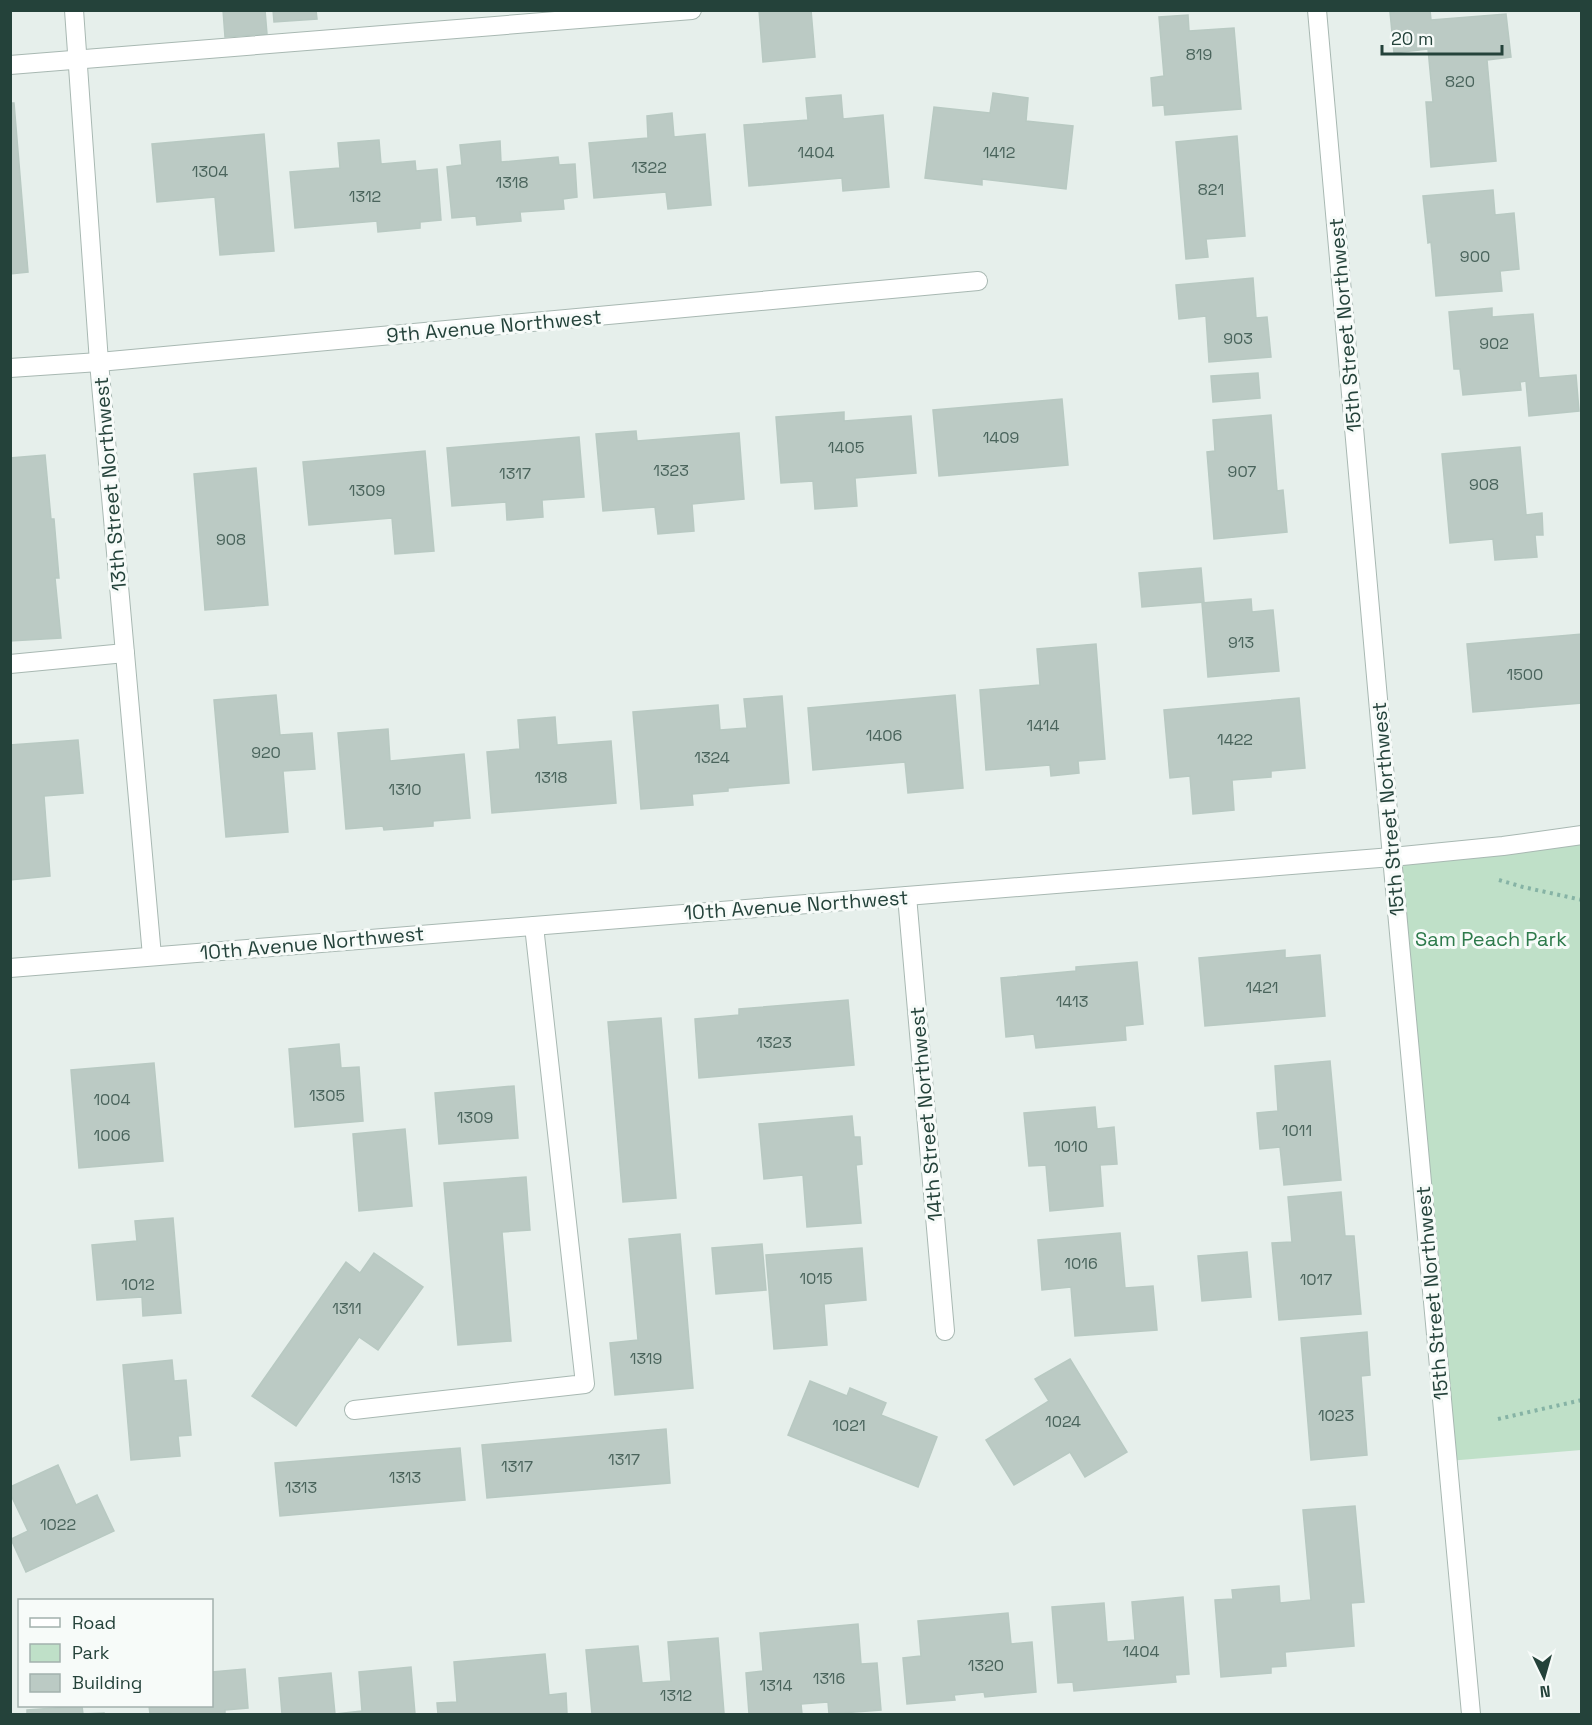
<svg xmlns="http://www.w3.org/2000/svg" width="1592" height="1725" viewBox="0 0 1592 1725" font-family="'Space Grotesk',sans-serif">
  <style>
    .green { fill: #bfe0c8 }
    .building { fill: #bbcac4; stroke: #b8c9c2; stroke-width: 1.5 }
    .lines { fill: none; stroke-linecap: round; stroke-linejoin: round }
    .lane-casing { stroke: #a8b8b2; stroke-width: 20 }
    .street-casing { stroke: #a8b8b2; stroke-width: 20 }
    .path { stroke: #86b3a5; stroke-width: 4; stroke-dasharray: 3 4.5; stroke-linecap: butt }
    .lane { stroke: #fff; stroke-width: 18 }
    .street { stroke: #fff; stroke-width: 18 }
    .labels { text-anchor: middle; dominant-baseline: central; stroke-width: 6; stroke-linejoin: round; paint-order: stroke }
    .number-label { font-size: 16px; fill: #4a645c }
    .street-label { font-size: 20px; fill: #24423a; stroke: #f7fbf9 }
    .park-label { font-size: 20px; fill: #2d7a4b; stroke: #f7fbf9 }
  </style>
  <rect width="100%" height="100%" fill="#e6efeb"/>
  <path class="green" d="M1581,835V1450L1448,1461L1392,857Z"/>
  <g class="building">
    <path d="M223,10H265L267,34L225,37Z"/>
    <path d="M273,10H316L317,19L274,22Z"/>
    <path d="M759,10H811L815,57L763,62Z"/>
    <path d="M1412,10H1430L1431,20L1506,14L1511,57L1487,60L1496,161L1431,167L1426,102H1433L1428,49L1394,53L1390,12Z"/>
    <path d="M1188,15L1189,31L1234,28L1241,109L1165,115L1164,105L1153,106L1151,78L1164,76L1159,17Z"/>
    <path d="M993,93L1028,98L1026,121L1073,126L1066,189L982,179V185L925,178L934,107L990,113Z"/>
    <path d="M841,95L843,119L883,115L889,187L843,191L842,178L749,186L744,125L808,120L806,98Z"/>
    <path d="M10,103H14L28,272L10,274Z"/>
    <path d="M672,113L674,137L705,134L711,205L668,209L666,192L594,198L589,143L648,138L647,116Z"/>
    <path d="M264,134L274,251L220,255L215,197L157,202L152,144Z"/>
    <path d="M1237,136L1245,236L1206,239L1208,257L1186,259L1176,142Z"/>
    <path d="M379,140L381,164L415,161L416,171L437,169L441,220L420,222V228L378,232L377,221L295,228L290,172L340,168L338,143Z"/>
    <path d="M500,141L501,162L558,157L559,165L575,164L577,197L563,199L564,209L520,212L521,221L477,225L476,216L452,218L447,167L462,165L460,145Z"/>
    <path d="M1493,190L1495,215L1514,213L1519,269L1500,271L1502,291L1436,296L1431,242L1428,243L1423,196Z"/>
    <path d="M1253,278L1256,318L1267,317L1271,357L1209,362L1206,316L1179,319L1176,285Z"/>
    <path d="M1492,308V317L1533,314L1539,378L1576,375L1579,411L1529,416L1526,381L1520,382L1521,390L1463,395L1460,369H1454L1449,312Z"/>
    <path d="M1258,373L1260,398L1213,402L1211,376Z"/>
    <path d="M1062,399L1068,465L939,476L933,410Z"/>
    <path d="M844,412V421L911,416L916,473L855,478L857,506L815,509L813,481L781,483L776,417Z"/>
    <path d="M1271,415L1277,491L1283,490L1287,532L1214,539L1207,452L1215,451L1213,420Z"/>
    <path d="M636,431L637,441L739,433L744,499L692,504L694,531L658,534L655,507L603,511L596,434Z"/>
    <path d="M579,437L584,497L542,500L543,517L507,520L506,502L452,506L447,448Z"/>
    <path d="M1520,447L1526,515L1542,513L1543,535H1535L1537,557L1495,560L1493,539L1450,543L1442,454Z"/>
    <path d="M425,451L434,551L395,554L392,518L309,525L303,462Z"/>
    <path d="M45,455L51,519H54L59,578H55L61,638L10,641V458Z"/>
    <path d="M256,468L268,605L205,610L194,474Z"/>
    <path d="M1201,568L1204,602L1142,607L1139,573Z"/>
    <path d="M1251,599L1252,612L1273,610L1279,671L1208,677L1202,603Z"/>
    <path d="M1582,634V703L1473,712L1467,644Z"/>
    <path d="M1096,644L1105,759L1078,761L1079,773L1051,776L1050,765L986,770L980,690L1040,685L1037,649Z"/>
    <path d="M276,695L280,735L312,733L315,769L283,771L288,832L226,837L214,700Z"/>
    <path d="M955,695L963,788L908,793L905,762L813,770L808,708Z"/>
    <path d="M782,696L789,783L728,788V791L692,794L693,805L641,809L633,712L718,705L720,730L747,728L744,699Z"/>
    <path d="M1299,698L1305,768L1271,771V777L1232,780L1234,810L1193,814L1190,776L1170,778L1164,710Z"/>
    <path d="M555,717L557,745L611,741L616,803L492,813L487,752L520,749L518,720Z"/>
    <path d="M388,729L390,761L464,754L470,818L433,821V826L384,830L383,826L346,829L338,733Z"/>
    <path d="M78,740L83,793L44,796L50,876L10,880V745Z"/>
    <path d="M1285,950V958L1320,955L1325,1016L1205,1026L1199,958Z"/>
    <path d="M1137,962L1143,1024L1125,1026L1126,1040L1036,1048L1034,1034L1006,1037L1001,978L1076,971V967Z"/>
    <path d="M848,1000L854,1065L699,1078L695,1019L739,1015V1009Z"/>
    <path d="M661,1018L676,1198L623,1202L608,1022Z"/>
    <path d="M339,1044L341,1068L359,1067L363,1121L295,1127L289,1049Z"/>
    <path d="M1330,1061L1341,1180L1284,1185L1280,1147L1260,1149L1257,1113L1278,1111L1275,1066Z"/>
    <path d="M154,1063L163,1161L79,1168L71,1070Z"/>
    <path d="M514,1086L518,1138L439,1144L435,1093Z"/>
    <path d="M1095,1107L1097,1129L1114,1127L1117,1164L1100,1165L1103,1206L1050,1211L1046,1165L1029,1166L1024,1113Z"/>
    <path d="M852,1116L854,1137H860L862,1164L856,1165L861,1223L807,1227L803,1175L764,1179L759,1124Z"/>
    <path d="M405,1129L412,1206L359,1211L353,1134Z"/>
    <path d="M526,1177L530,1230L502,1232L511,1341L458,1345L444,1183Z"/>
    <path d="M1341,1192L1345,1236H1354L1361,1314L1279,1320L1272,1243L1292,1242L1288,1197Z"/>
    <path d="M173,1218L181,1313L143,1316L142,1297L97,1300L92,1245L137,1241L135,1221Z"/>
    <path d="M1120,1233L1125,1288L1153,1286L1157,1330L1075,1336L1071,1287L1042,1290L1038,1240Z"/>
    <path d="M680,1234L693,1388L615,1395L610,1343L638,1340L629,1239Z"/>
    <path d="M762,1244L766,1290L716,1294L712,1248Z"/>
    <path d="M862,1248L866,1300L824,1304L827,1345L774,1349L766,1255Z"/>
    <path d="M1247,1252L1251,1297L1202,1301L1198,1256Z"/>
    <path d="M374,1253L423,1287L378,1350L359,1337L296,1426L252,1396L346,1262L360,1273Z"/>
    <path d="M1367,1332L1370,1375L1361,1376L1367,1455L1311,1460L1301,1338Z"/>
    <path d="M1070,1359L1127,1452L1085,1477L1070,1452L1014,1485L986,1440L1049,1401L1035,1379Z"/>
    <path d="M172,1360L174,1381L186,1380L191,1435L178,1436L180,1456L131,1460L123,1365Z"/>
    <path d="M810,1381L847,1396L850,1388L886,1403L881,1415L937,1437L918,1487L788,1435Z"/>
    <path d="M666,1429L670,1483L487,1498L482,1445Z"/>
    <path d="M460,1448L465,1500L280,1516L275,1463Z"/>
    <path d="M58,1465L76,1505L97,1495L114,1531L26,1572L11,1539L28,1531L10,1493V1487Z"/>
    <path d="M1355,1506L1364,1602L1351,1603L1354,1646L1285,1652L1286,1666L1271,1667V1673L1221,1677L1215,1600L1233,1599L1232,1590L1279,1586L1280,1603L1311,1600L1303,1510Z"/>
    <path d="M1183,1597L1189,1674L1175,1675L1176,1682L1074,1691L1073,1682L1058,1683L1052,1607L1104,1603L1107,1642L1135,1640L1132,1602Z"/>
    <path d="M1008,1613L1011,1644L1032,1642L1036,1692L985,1697L984,1692L954,1695L955,1700L907,1704L903,1658L921,1656L918,1621Z"/>
    <path d="M858,1624L861,1664L877,1663L881,1710L829,1714L828,1702L801,1704L802,1714H749L746,1673L763,1671L760,1633Z"/>
    <path d="M718,1638L724,1713L708,1714H592L586,1650L638,1646L642,1683L671,1681L668,1642Z"/>
    <path d="M545,1654L549,1695L566,1693L567,1714H438L437,1703L457,1702L454,1662Z"/>
    <path d="M411,1667L415,1714H282L279,1678L331,1673L335,1714L362,1711L359,1672Z"/>
    <path d="M245,1669L248,1708L225,1710V1714H171V1713L150,1714L149,1706H212V1672Z"/>
    <path d="M82,1706L83,1714L104,1713V1714H27V1710Z"/>
  </g>
  <g class="lines">
    <defs>
      <g id="lane">
        <path d="M10,65L692,10"/>
        <path d="M10,664L125,653"/>
        <path d="M354,1410L585,1384L534,926"/>
      </g>
      <g id="street">
        <path d="M74,10L99,362L152,956"/>
        <path d="M1317,10L1392,857L1471,1714"/>
        <path d="M10,368L99,362L978,281"/>
        <path d="M907,896L945,1331"/>
        <path d="M10,968L1392,857L1503,846L1582,835"/>
      </g>
    </defs>
    <use href="#lane" class="lane-casing"/>
    <use href="#street" class="street-casing"/>
    <g class="path">
      <path d="M1499,880L1523,887L1582,900"/>
      <path d="M1498,1419L1582,1400"/>
    </g>
    <use href="#lane" class="lane"/>
    <use href="#street" class="street"/>
  </g>
  <g class="labels">
    <g class="number-label">
      <text x="1199" y="54">819</text>
      <text x="1460" y="81">820</text>
      <text x="816" y="152">1404</text>
      <text x="999" y="152">1412</text>
      <text x="649" y="167">1322</text>
      <text x="210" y="171">1304</text>
      <text x="512" y="182">1318</text>
      <text x="1211" y="189">821</text>
      <text x="365" y="196">1312</text>
      <text x="1475" y="256">900</text>
      <text x="1238" y="338">903</text>
      <text x="1494" y="343">902</text>
      <text x="1001" y="437">1409</text>
      <text x="846" y="447">1405</text>
      <text x="671" y="470">1323</text>
      <text x="1242" y="471">907</text>
      <text x="515" y="473">1317</text>
      <text x="1484" y="484">908</text>
      <text x="367" y="490">1309</text>
      <text x="231" y="539">908</text>
      <text x="1241" y="642">913</text>
      <text x="1525" y="674">1500</text>
      <text x="1043" y="725">1414</text>
      <text x="884" y="735">1406</text>
      <text x="1235" y="739">1422</text>
      <text x="266" y="752">920</text>
      <text x="712" y="757">1324</text>
      <text x="551" y="777">1318</text>
      <text x="405" y="789">1310</text>
      <text x="1262" y="987">1421</text>
      <text x="1072" y="1001">1413</text>
      <text x="774" y="1042">1323</text>
      <text x="327" y="1095">1305</text>
      <text x="112" y="1099">1004</text>
      <text x="475" y="1117">1309</text>
      <text x="1297" y="1130">1011</text>
      <text x="112" y="1135">1006</text>
      <text x="1071" y="1146">1010</text>
      <text x="1081" y="1263">1016</text>
      <text x="816" y="1278">1015</text>
      <text x="1316" y="1279">1017</text>
      <text x="138" y="1284">1012</text>
      <text x="347" y="1308">1311</text>
      <text x="646" y="1358">1319</text>
      <text x="1336" y="1415">1023</text>
      <text x="1063" y="1421">1024</text>
      <text x="849" y="1425">1021</text>
      <text x="624" y="1459">1317</text>
      <text x="517" y="1466">1317</text>
      <text x="405" y="1477">1313</text>
      <text x="301" y="1487">1313</text>
      <text x="58" y="1524">1022</text>
      <text x="1141" y="1651">1404</text>
      <text x="986" y="1665">1320</text>
      <text x="829" y="1678">1316</text>
      <text x="776" y="1685">1314</text>
      <text x="676" y="1695">1312</text>
    </g>
    <g class="street-label">
      <text transform="translate(1345 325) rotate(-95)">15th Street Northwest</text>
      <text transform="translate(494 326) rotate(-5)">9th Avenue Northwest</text>
      <text transform="translate(110 484) rotate(-95)">13th Street Northwest</text>
      <text transform="translate(1388 809) rotate(-95)">15th Street Northwest</text>
      <text transform="translate(796 905) rotate(-4)">10th Avenue Northwest</text>
      <text transform="translate(312 943) rotate(-5)">10th Avenue Northwest</text>
      <text transform="translate(926 1114) rotate(-95)">14th Street Northwest</text>
      <text transform="translate(1432 1293) rotate(-95)">15th Street Northwest</text>
    </g>
    <g class="park-label">
      <text x="1491" y="939">Sam Peach Park</text>
    </g>
  </g>
  <rect width="1592" height="1725" fill="none" stroke="#24423a" stroke-width="24"/>
  <rect x="18" y="1599" width="195" height="108" fill="#f7fbf9" stroke="#a3b1ad" stroke-width="1.5"/>
  <rect x="30" y="1618" width="30" height="9" fill="#ffffff" stroke="#a3b1ad" stroke-width="1.5"/>
  <text x="72" y="1629" font-size="18" fill="#24423a">Road</text>
  <rect x="30" y="1644" width="30" height="18" fill="#bfe0c8" stroke="#a3b1ad" stroke-width="1.5"/>
  <text x="72" y="1659" font-size="18" fill="#24423a">Park</text>
  <rect x="30" y="1674" width="30" height="18" fill="#bbcac4" stroke="#a3b1ad" stroke-width="1.5"/>
  <text x="72" y="1689" font-size="18" fill="#24423a">Building</text>
  <g transform="translate(1544 1677) rotate(175)" stroke="#f7fbf9" stroke-width="4.5" paint-order="stroke">
  <path d="M0-4.5L10 22L0 15L-10 22Z" fill="#24423a"/>
  <text y="-9" font-size="16" font-weight="bold" text-anchor="middle" fill="#24423a">N</text>
  </g>
  <path d="M1382 45v9h120v-9" fill="none" stroke="#24423a" stroke-width="3"/>
  <text x="1391" y="45" font-size="18" fill="#24423a" stroke="#f7fbf9" stroke-width="4.5" paint-order="stroke">20 m</text>
</svg>
